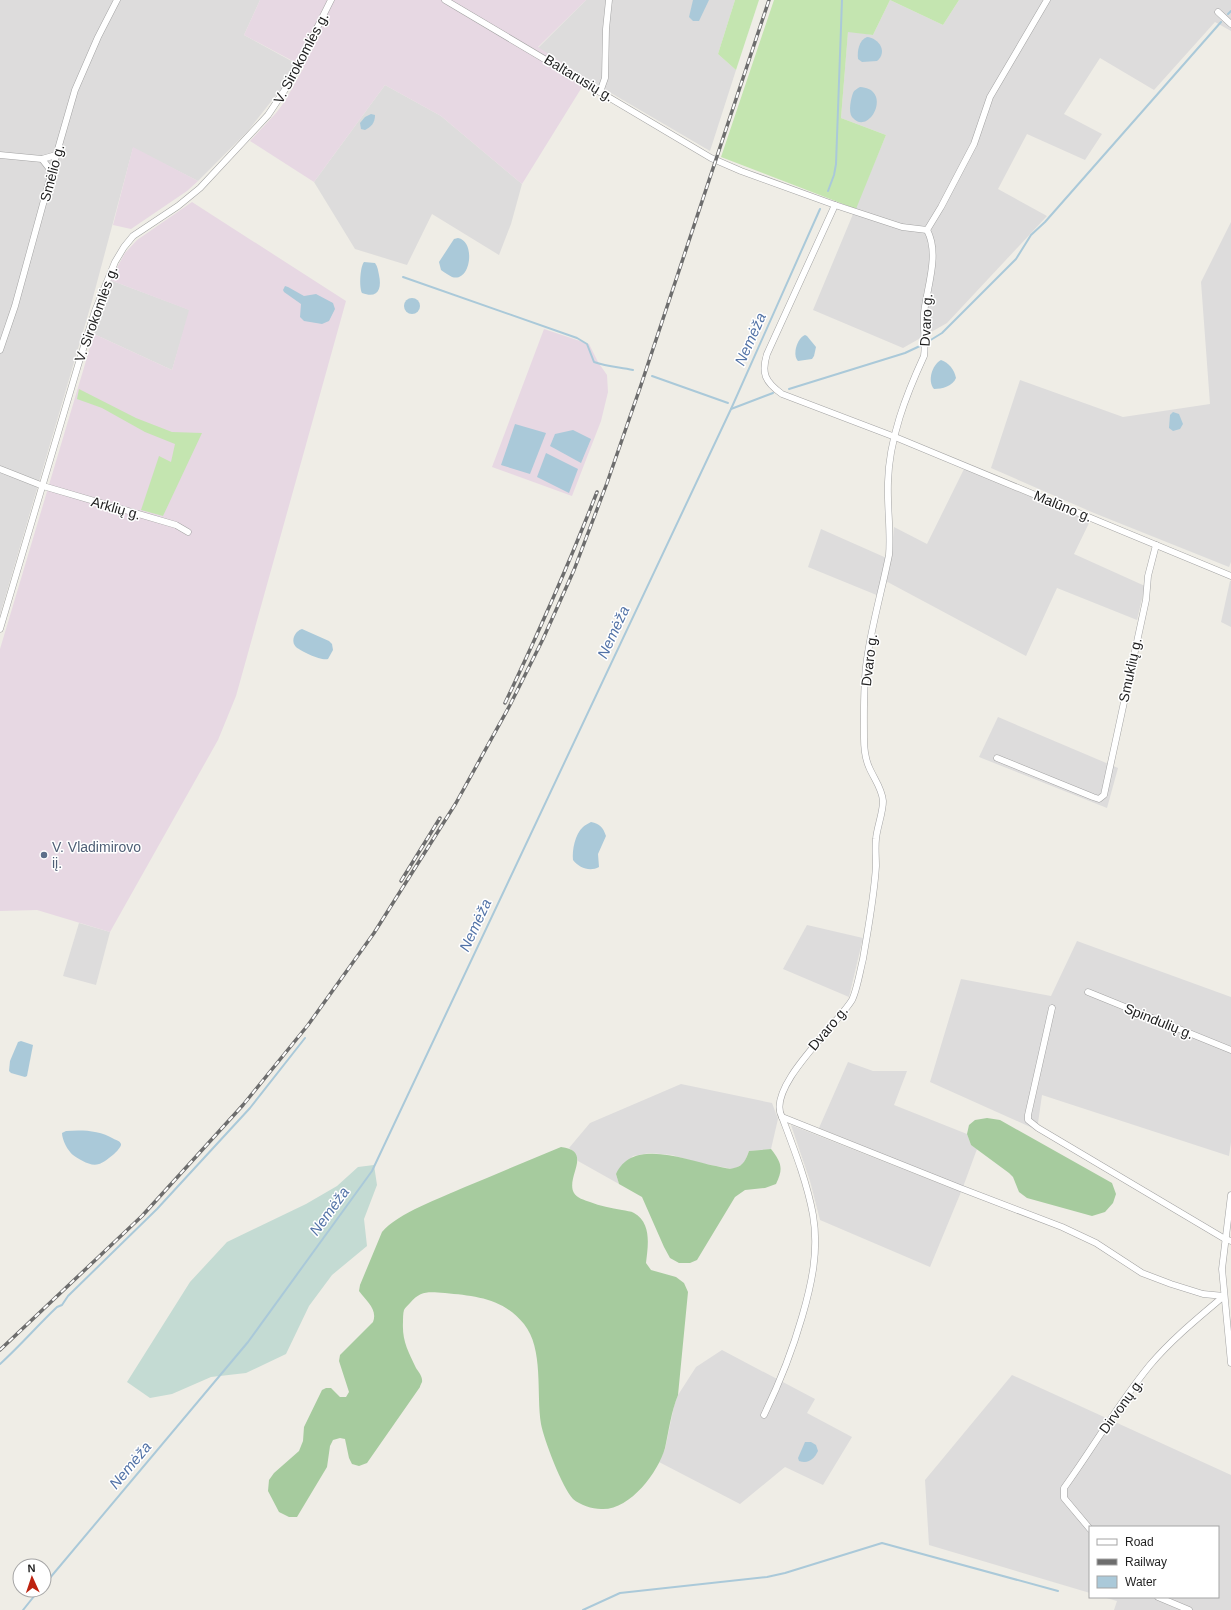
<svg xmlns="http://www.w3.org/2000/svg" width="1231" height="1610" viewBox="0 0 1231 1610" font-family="Arial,sans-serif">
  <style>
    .residential { fill: #dddcdc }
    .industrial { fill: #e7d8e3 }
    .grass { fill: #c4e5b0 }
    .forest { fill: #a6cb9e }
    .wetland { fill: #c4dbd3 }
    .water { fill: #aac9d9 }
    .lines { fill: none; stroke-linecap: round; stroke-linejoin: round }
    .stream { stroke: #aac9d9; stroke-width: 2 }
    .minor-casing { stroke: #a3a3a3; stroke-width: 7 }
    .minor { stroke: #fff; stroke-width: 6 }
    .rail-casing { stroke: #6d6d6d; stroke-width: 3.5 }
    .rail { stroke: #fff; stroke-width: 2; stroke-dasharray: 6; stroke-linecap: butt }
    .service-dot { fill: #5c6f8a; stroke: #fff; stroke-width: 1.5 }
    .labels { text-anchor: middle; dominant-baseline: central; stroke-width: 3; stroke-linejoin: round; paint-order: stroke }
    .street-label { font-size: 14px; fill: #1f1f1f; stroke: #fff }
    .service-label { font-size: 14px; fill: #4e5e75; stroke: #fff; text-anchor: start }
    .water-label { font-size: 15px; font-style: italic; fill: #5373a7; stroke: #fff }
  </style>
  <rect width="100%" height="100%" fill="#efede6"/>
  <g class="residential">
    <path d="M0,0H260L244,35L295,63L281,89L248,131L198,181L133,148L92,301L0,615Z"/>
    <path d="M586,0H735L718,54L736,70L710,151L587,79L538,48Z"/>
    <path d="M890,0L943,25L959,0H1231V31L1215,22L1154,90L1100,58L1064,114L1102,134L1085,160L1027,134L998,189L1047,216L947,323L903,348L813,310L886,135L841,118L848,31L873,35Z"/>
    <path d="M385,85L441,116L522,184L511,224L499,255L432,214L407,265L355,249L314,182Z"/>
    <path d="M1231,222V562L1229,567L1094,513L991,468L1020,380L1123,417L1210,404L1201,282Z"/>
    <path d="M110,280L190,310L172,370L94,334Z"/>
    <path d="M964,469L1090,521L1074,554L1145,586L1137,620L1057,588L1026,656L882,579L879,596L808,567L821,529L891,560L894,527L927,544Z"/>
    <path d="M1230,581H1231V627L1221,622Z"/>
    <path d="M998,717L1118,768L1107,808L979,757Z"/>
    <path d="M79,923L110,932L96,985L63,976Z"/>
    <path d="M807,925L863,938L849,997L783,969Z"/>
    <path d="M1077,941L1231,997V1142L1229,1156L1042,1095L1037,1130L930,1082L961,979L1051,996Z"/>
    <path d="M848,1062L873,1071H907L894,1105L967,1134L971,1145L977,1149L963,1187L819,1128Z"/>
    <path d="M681,1084L772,1103L778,1119L771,1149L749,1151L744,1164L733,1169L699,1163L672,1155L650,1153L633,1156L616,1174L619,1184L578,1161L576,1154L569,1148L590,1123Z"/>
    <path d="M791,1125L961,1192L930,1267L820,1220L810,1181Z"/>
    <path d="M722,1350L815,1399L807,1413L852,1437L823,1485L785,1467L740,1504L659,1462L665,1449L674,1406L678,1395L696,1367Z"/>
    <path d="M1012,1375L1231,1475V1610H1114L1117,1601L1103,1597H1218V1527H1090V1593L929,1545L925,1480Z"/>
  </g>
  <g class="industrial">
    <path d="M260,0H586L538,47L587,79L522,184L441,116L385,85L314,182L250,141L276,113L285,101L304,67L244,35Z"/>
    <path d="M133,147L198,181L187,191L131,229L113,225Z"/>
    <path d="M192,202L346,301L236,696L218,740L110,932L37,910L0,911V649L94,334L172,370L189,310L110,280L125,253L137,240Z"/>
    <path d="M544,329L589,344L598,362L607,375L608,392L601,421L572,496L492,467Z"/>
  </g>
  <g class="grass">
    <path d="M735,0H759L736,70L718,54Z"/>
    <path d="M774,0H959L943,25L890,0L873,35L848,32L841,118L886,135L856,209L721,157Z"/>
    <path d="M79,389L136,418L172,432L202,433L163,516L141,510L159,456L171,462L175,444L145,432L102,408L77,399Z"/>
  </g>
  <g class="forest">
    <path d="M987,1118L1000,1120L1112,1183L1116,1194L1113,1203L1105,1212L1092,1216L1027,1198L1019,1192L1013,1177L1009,1173L971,1145L967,1134L969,1125L975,1120Z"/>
    <path d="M561,1147C594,1151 565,1177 574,1193C577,1198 584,1200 590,1202C600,1206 611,1208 622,1210C626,1211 631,1211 634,1213C652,1223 648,1246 646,1263L651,1270L676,1277L684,1283L688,1292L678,1395C671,1412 669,1430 665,1448C658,1473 629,1511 601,1509C592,1509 580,1505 573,1499C562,1487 544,1440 541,1424C536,1393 544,1349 524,1324C503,1298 475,1296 445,1293C429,1292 421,1290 410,1303C408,1305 405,1308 404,1310C403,1313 403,1319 403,1322C402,1341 408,1351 416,1368C418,1371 423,1377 422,1382C422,1382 420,1386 420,1387L367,1463L359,1466L352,1464L349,1458L345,1439L340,1438L333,1440L330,1446L327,1467L297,1517H289L279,1512L268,1491L269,1480L274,1473L299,1451L303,1441L304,1427L322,1390L326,1388H331L340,1397H346L349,1392L339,1361L340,1355L373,1322C378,1309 366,1301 359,1291L360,1285L382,1232C398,1213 441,1198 465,1187C497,1174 529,1160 561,1147Z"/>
    <path d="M771,1149C781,1162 784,1168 776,1184L765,1188L745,1190L735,1197L697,1260L690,1263H679L670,1258L664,1247L642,1197L619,1184L616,1174C633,1137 687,1161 716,1166C721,1167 729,1170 734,1168C744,1166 746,1159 749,1151Z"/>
  </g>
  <path class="wetland" d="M374,1165L377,1185L364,1219L367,1246L332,1275L309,1306L286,1354L246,1373L211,1377L172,1394L150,1398L127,1382L190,1282L227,1242L306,1204L337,1186L358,1167Z"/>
  <g class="water">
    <path d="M693,0H709L699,21H693L689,17Z"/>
    <path d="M867,37C879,38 888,52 877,61L862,62L858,59C857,51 859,40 867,37Z"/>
    <path d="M860,87C894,89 869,138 852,117C848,112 851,98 853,93C854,90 857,89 860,87Z"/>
    <path d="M371,114L375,115C375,123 371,127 365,130L361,129L360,123L365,117Z"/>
    <path d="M458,238C476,241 471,283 452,277C448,275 444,272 441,270L439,262L454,239Z"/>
    <path d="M364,262L375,263C378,267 378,271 379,275C382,289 378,299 362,293C359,287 360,267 364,262Z"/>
    <path d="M285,286L288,287L304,296L316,294L333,303L335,309L329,321L322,324L304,321L300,317L301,304L284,292L283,290Z"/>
    <circle cx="412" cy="306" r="8"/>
    <path d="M805,335L807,336L816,347L814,356L812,359L798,361C792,355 797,338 805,335Z"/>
    <path d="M941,360C949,363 954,369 956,378C953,386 942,389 934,389C927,381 932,365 941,360Z"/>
    <path d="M1173,412L1179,414L1183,424L1180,429L1173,431L1169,428L1170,415Z"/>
    <path d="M515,424L546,433L530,474L501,465Z"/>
    <path d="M573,430L591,439L581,463L550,446L555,434Z"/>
    <path d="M546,453L578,469L569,493L537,477Z"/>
    <path d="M302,629L329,641L332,644L333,650L328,659C321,661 302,652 296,647C290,641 295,631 302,629Z"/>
    <path d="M591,822C600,824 603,827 606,836L598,854L599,867C590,872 579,868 573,860C572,850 575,834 583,827C585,825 589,823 591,822Z"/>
    <path d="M21,1041L33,1045L27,1076L25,1077L11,1073L9,1071L10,1061L18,1042Z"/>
    <path d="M66,1131C82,1130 99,1130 114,1139C116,1140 120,1141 121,1144C122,1149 104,1163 99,1164C90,1167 79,1159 73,1155C68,1151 62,1140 62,1133Z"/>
    <path d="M805,1442H811L816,1445L818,1451C814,1459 809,1464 799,1461L798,1458Z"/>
  </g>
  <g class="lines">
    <g class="stream">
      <path d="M1228,14L1231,11"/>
      <path d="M828,191L834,175L836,164L842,0"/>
      <path d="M403,277L577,338L587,344L594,362C608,367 619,367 633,370"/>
      <path d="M929,341L942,333L1016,259L1031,235L1045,222L1221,22"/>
      <path d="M652,376L728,403"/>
      <path d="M789,389L905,353L922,345"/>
      <path d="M731,409L773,393"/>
      <path d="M0,1364C20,1346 37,1326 57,1307L62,1305L68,1296L157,1209L250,1108L305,1038"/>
      <path d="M44,1585L248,1342L372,1171L731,409L820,209"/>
      <path d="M23,1610L39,1590"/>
      <path d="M583,1610L620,1593L767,1577L785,1573L882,1543L1058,1591"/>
    </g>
    <defs>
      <g id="minor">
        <path d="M445,0L711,158L741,171L835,205L902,227L927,230"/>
        <path d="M1218,12L1231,24"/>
        <path d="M600,92L605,78L606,29L609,0"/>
        <path d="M0,155L42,159L52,172"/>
        <path d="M42,159L56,155"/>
        <path d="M835,205L767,354C761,373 765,382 782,394L895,437L1231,576"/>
        <path d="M927,230L941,207L974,144L990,97L1047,0"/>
        <path d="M0,350L15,306L60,142L75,90L98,37L117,0"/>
        <path d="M0,469L43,486L176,525L188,532"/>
        <path d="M0,629L79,362L95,311L115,262L124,247L133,236L178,206L200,188L268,115L290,82L331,0"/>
        <path d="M997,758L1093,797L1099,799L1104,795L1146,600L1148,576L1156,545"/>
        <path d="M1088,992L1231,1050"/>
        <path d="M1052,1008L1028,1115V1120L1038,1128L1225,1239L1231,1241"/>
        <path d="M782,1117L960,1188L1062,1227L1096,1243L1142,1273L1171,1284L1203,1294L1224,1296"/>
        <path d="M1231,1195L1222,1269L1231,1363"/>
        <path d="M764,1415C780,1382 792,1352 802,1317C812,1283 819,1250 813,1215C807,1182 794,1149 782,1117C765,1088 837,1025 852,1000C857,990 860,971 863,959C868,929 874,898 876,866C876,857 875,848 876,839C877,827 883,813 883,801C882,788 874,779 869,767C865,758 864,747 864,738C864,712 863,685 867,659C872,624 882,590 889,555C891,531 887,507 888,482C889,439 906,395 924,356C926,342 923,327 924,313C927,287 940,254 927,230"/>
        <path d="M1090,1529L1064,1498V1488C1093,1448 1118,1404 1150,1365C1172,1339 1198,1318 1224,1296"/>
        <path d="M1158,1597L1189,1610"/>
      </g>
    </defs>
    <use href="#minor" class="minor-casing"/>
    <use href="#minor" class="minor"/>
    <defs>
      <g id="rail">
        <path d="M505,703C538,634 569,564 597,492"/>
        <path d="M401,881L440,818"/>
        <path d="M0,1350L142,1216L243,1105L308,1025L374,933L456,803L510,705L543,639L574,570L607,483L641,385L769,0"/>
      </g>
    </defs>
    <use href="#rail" class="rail-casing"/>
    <use href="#rail" class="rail"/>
  </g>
  <circle class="service-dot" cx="44" cy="855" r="4"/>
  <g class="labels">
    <g class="street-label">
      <text transform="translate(301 58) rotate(-62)">V. Sirokomlės g.</text>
      <text transform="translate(579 78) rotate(31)">Baltarusių g.</text>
      <text transform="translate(52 173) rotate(-75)">Smėlio g.</text>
      <text transform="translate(96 314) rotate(-70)">V. Sirokomlės g.</text>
      <text transform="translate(926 320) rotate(-87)">Dvaro g.</text>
      <text transform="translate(1063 506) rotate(22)">Malūno g.</text>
      <text transform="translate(116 508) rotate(16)">Arklių g.</text>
      <text transform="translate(869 660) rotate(-83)">Dvaro g.</text>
      <text transform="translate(1130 670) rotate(-78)">Smuklių g.</text>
      <text transform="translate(1159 1021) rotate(22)">Spindulių g.</text>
      <text transform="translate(828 1028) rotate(-50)">Dvaro g.</text>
      <text transform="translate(1121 1406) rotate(-54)">Dirvonų g.</text>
    </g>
    <g class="service-label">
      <text x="52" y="847">V. Vladimirovo<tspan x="52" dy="16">iį.</tspan></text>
    </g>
    <g class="water-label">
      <text transform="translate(750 339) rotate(-66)">Nemėža</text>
      <text transform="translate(613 632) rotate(-65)">Nemėža</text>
      <text transform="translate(475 925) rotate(-65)">Nemėža</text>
      <text transform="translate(329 1211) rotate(-54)">Nemėža</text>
      <text transform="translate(130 1465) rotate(-50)">Nemėža</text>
    </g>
  </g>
  <rect x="1089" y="1526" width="130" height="72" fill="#ffffff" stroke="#a5a5a5"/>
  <rect x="1097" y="1539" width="20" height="6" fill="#ffffff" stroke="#a5a5a5"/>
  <text x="1125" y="1546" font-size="12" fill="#1f1f1f">Road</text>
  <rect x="1097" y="1559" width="20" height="6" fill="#6d6d6d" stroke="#a5a5a5"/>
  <text x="1125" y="1566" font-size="12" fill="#1f1f1f">Railway</text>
  <rect x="1097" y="1576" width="20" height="12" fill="#aac9d9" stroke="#a5a5a5"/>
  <text x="1125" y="1586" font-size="12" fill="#1f1f1f">Water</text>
  <g transform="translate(32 1578) rotate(357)"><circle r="19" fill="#ffffff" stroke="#a5a5a5"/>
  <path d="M0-3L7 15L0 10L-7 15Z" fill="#bd2310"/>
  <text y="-6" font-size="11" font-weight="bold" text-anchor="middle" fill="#1f1f1f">N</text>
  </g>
</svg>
